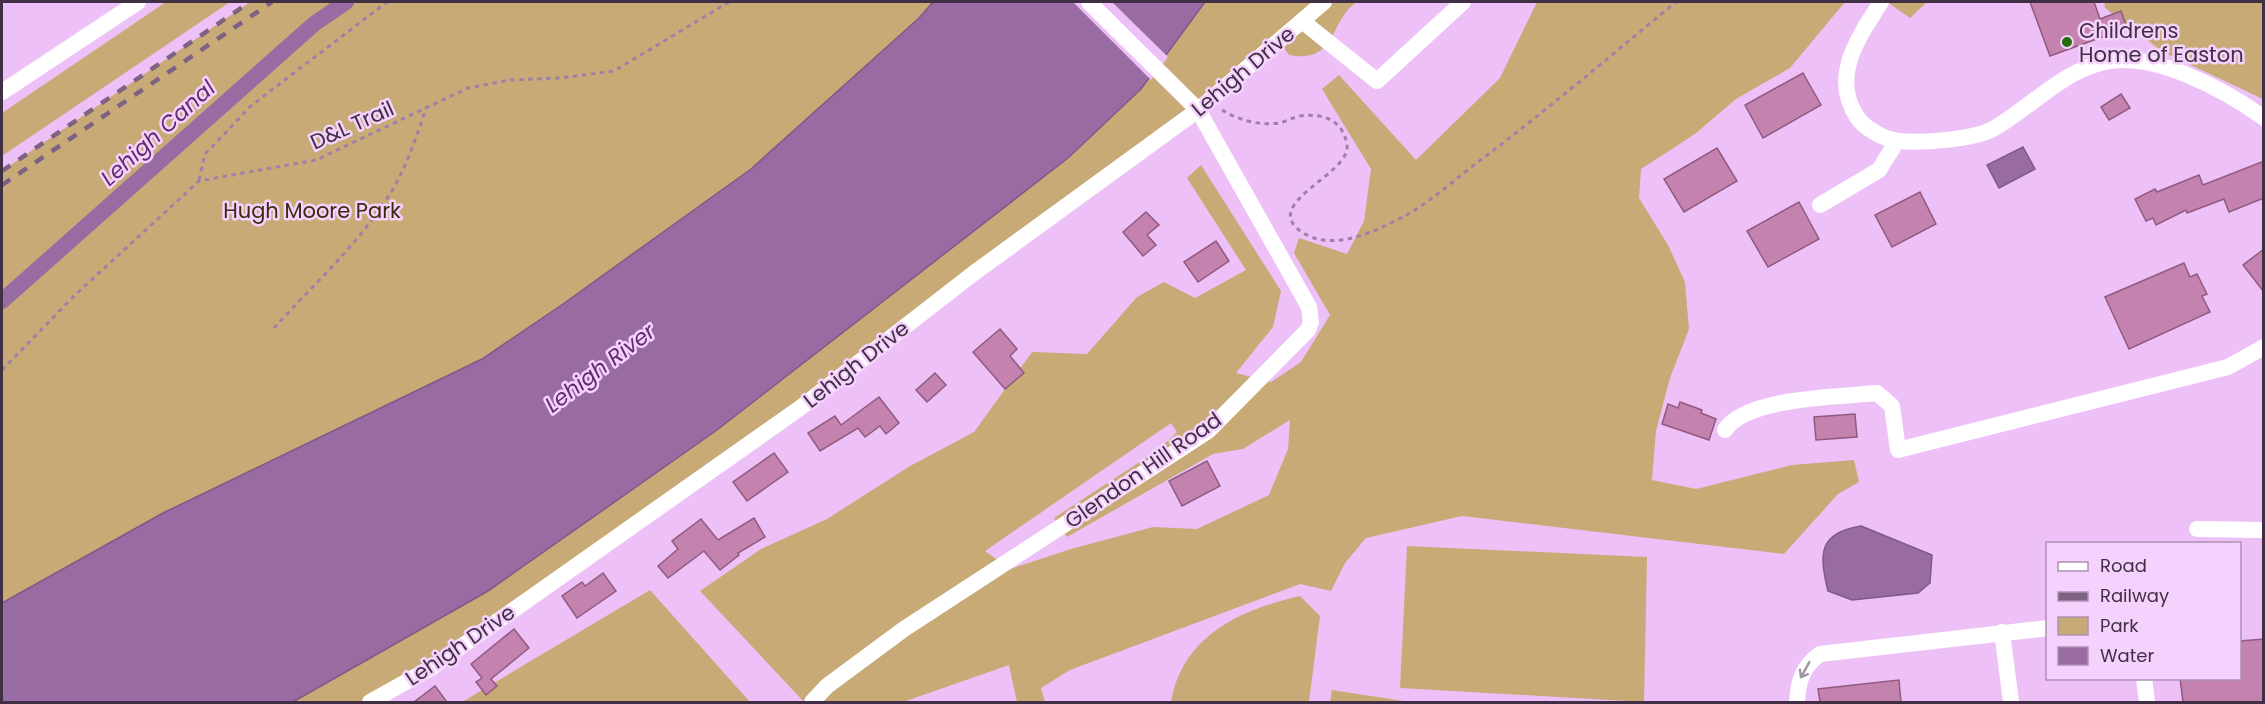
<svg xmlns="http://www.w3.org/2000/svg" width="2265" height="704" viewBox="0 0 2265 704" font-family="Poppins,sans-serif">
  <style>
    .green { fill: #c8aa77; fill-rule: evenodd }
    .water { fill: #996ba3; stroke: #7f5987; stroke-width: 1.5 }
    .pier { fill: #edc1f7 }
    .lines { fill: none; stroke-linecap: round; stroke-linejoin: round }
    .canal { stroke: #996ba3; stroke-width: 16 }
    .building { fill: #c483af; stroke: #905a7f; stroke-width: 1.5 }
    .path { stroke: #a080a7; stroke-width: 3; stroke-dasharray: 4.5 4.5; stroke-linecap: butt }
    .minor { stroke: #fff; stroke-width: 16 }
    .rail { stroke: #7d6283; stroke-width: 4.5; stroke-dasharray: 10 10; stroke-linecap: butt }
    .oneway { stroke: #a097a2 }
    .poi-dot { fill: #246d0b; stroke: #f5d2fd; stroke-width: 2 }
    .labels { text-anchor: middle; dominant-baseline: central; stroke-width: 5; stroke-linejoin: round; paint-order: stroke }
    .poi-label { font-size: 21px; fill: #412f45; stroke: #f5d2fd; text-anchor: start }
    .street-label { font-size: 21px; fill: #412f45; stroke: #f5d2fd }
    .park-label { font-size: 21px; fill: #3c2b0d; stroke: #f5d2fd }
    .water-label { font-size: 22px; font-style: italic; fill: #632a71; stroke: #f5d2fd }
  </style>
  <rect width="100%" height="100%" fill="#edc1f7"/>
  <g class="green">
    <path d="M166,2H230L2,156V113Z"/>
    <path d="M250,2H933L919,18L751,169L563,304L482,359L163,513L2,603V171Z"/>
    <path d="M1205,2H1357C1329,20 1338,64 1289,55L1280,42L800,408L370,702H293L488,591L717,430L1068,158L1141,89Z"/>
    <path d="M1537,2H1845L1790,68L1736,99L1695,134L1641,169L1639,198L1668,245L1685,282L1689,329L1670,378L1656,431L1652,480L1696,489L1792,465L1854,460L1859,482L1838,494L1784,554L1462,516L1366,538L1345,563L1331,591L1300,584L1070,670L1041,688L1045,702H1017L1009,665L903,702H804L700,591L761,549L827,519L910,466L974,432L1032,352L1087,354L1137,297L1164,282L1195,298L1246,270L1187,178L1201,165L1281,291L1273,327L1236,373L1271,382L1301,362L1330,315L1294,253L1299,238L1347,254L1364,221L1371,169L1322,89L1339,75L1416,160L1500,78ZM1290,420L1288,449L1269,495L1197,529L1153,527L1071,549L1010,569L985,551L1171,423L1177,432L1158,450L1054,518L1067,537L1213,454L1243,449Z"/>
    <path d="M1887,2H1927L1910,18Z"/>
    <path d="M2104,2H2263V99L2163,52L2105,8Z"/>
    <path d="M1407,546L1647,557L1644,702L1400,688Z"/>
    <path d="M650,590L750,702H462Z"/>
    <path d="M1300,596L1320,616L1309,702H1171C1182,636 1240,610 1300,596Z"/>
    <path d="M1332,690L1410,702H1330Z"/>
  </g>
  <g class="water">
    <path d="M933,2H1205L1141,89L1068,158L717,430L488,591L293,702H2V603L163,513L482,359L563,304L751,169L919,18Z"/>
    <path d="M2023,147L2035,169L1999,188L1987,165Z"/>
    <path d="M1861,526L1932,555L1930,583L1918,593L1852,600L1828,591C1819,554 1818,533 1861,526Z"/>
  </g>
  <path class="pier" d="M1073,2H1112L1168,57L1151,80Z"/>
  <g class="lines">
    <path class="canal" d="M2,301L314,24L346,2"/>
  </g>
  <g class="building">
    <path d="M2030,2H2094L2100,19L2121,11L2127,28L2050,56Z"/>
    <path d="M1803,73L1821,105L1763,138L1745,105Z"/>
    <path d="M2121,94L2130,108L2109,120L2101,107Z"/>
    <path d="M1717,148L1737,181L1684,212L1664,179Z"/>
    <path d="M2264,161V198L2229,212L2224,199L2187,213L2186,210L2156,225L2153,218L2146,221L2135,199L2155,189L2157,192L2199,175L2203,185Z"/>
    <path d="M1920,192L1936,224L1892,247L1875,215Z"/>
    <path d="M1799,202L1819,239L1768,267L1747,231Z"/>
    <path d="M1146,212L1159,225L1147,235L1156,245L1143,256L1123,232Z"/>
    <path d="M1216,241L1229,261L1198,282L1184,262Z"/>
    <path d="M2264,249V292L2243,265Z"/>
    <path d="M2184,263L2190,277L2197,274L2207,294L2202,296L2210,312L2129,349L2105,297Z"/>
    <path d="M1000,329L1017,349L1010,356L1024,373L1005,389L973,352Z"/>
    <path d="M935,373L946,385L927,402L916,390Z"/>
    <path d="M879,397L899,423L886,434L880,426L865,437L858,428L820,451L808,433L835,416L841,425Z"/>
    <path d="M1680,402L1702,410L1701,413L1716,419L1709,440L1662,424L1668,404L1678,408Z"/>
    <path d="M1855,414L1857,437L1816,440L1814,417Z"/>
    <path d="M774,453L788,472L747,501L733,482Z"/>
    <path d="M1207,461L1220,486L1182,506L1169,481Z"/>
    <path d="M754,518L765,537L738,553L739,555L720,570L704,551L668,578L658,566L678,549L672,541L701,519L718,540Z"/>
    <path d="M603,573L616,591L577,618L562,596L582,582L585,586Z"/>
    <path d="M514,629L529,648L491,679L497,686L486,695L476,682L482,678L471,664Z"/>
    <path d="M2264,639V702H2183L2180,678H2240V641Z"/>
    <path d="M1899,680L1901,702H1820L1818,689Z"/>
    <path d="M435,686L447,702H414Z"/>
  </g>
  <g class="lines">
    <g class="path">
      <path d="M1222,110C1238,120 1260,126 1279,123C1286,122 1293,117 1300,116C1323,113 1344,120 1347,146C1350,175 1255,205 1305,234C1337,252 1380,229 1408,214C1433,200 1455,179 1478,162C1546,111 1610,56 1676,2"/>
      <path d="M199,180L205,154L252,105L387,2"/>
      <path d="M274,328C314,284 362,241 393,189C407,164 417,136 426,108"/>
      <path d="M2,370L75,295L199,181L316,160L468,88L510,80L561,78L614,71L729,2"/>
    </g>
    <g class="minor">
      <path d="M1881,2C1859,37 1830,76 1857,117C1864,128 1885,140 1899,141C1921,143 1973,140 1993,129C2030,108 2062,71 2105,62C2154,51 2225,90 2264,118"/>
      <path d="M1302,21L1377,81L1463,2"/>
      <path d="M2,92L138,2"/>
      <path d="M1820,205L1879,170L1897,141"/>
      <path d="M1725,430C1746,397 1840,397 1877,393L1892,406L1898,450L2228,367L2264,347"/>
      <path d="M2197,529L2264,530"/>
      <path d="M2002,632L2011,702"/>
      <path d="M2144,678L2147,702"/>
      <path d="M370,702L431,668L800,408L974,273L1198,110L1324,2"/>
      <path d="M812,702L827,686L904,629L1208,431L1308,330L1311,322L1309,307L1198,110L1089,2"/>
      <path d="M1797,702C1798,681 1803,666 1820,654L2048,628"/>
    </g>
    <g class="rail">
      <path d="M2,171L250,2"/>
      <path d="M2,185L272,2"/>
    </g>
  </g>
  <defs><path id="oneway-shaft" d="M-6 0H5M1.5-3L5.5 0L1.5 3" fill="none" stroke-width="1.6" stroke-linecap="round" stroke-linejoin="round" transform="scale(1.5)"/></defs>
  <use class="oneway" href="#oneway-shaft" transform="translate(1805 670) rotate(119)"/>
  <circle class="poi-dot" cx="2067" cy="42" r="6"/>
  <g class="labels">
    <g class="poi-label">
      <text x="2079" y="30">Childrens<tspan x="2079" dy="24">Home of Easton</tspan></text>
    </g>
    <g class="street-label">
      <text transform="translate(1243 71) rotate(-40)">Lehigh Drive</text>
      <text transform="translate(352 125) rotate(-24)">D&amp;L Trail</text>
      <text transform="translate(856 364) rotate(-38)">Lehigh Drive</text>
      <text transform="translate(1143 470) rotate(-35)">Glendon Hill Road</text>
      <text transform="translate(460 645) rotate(-34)">Lehigh Drive</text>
    </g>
    <g class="park-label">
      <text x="312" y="210">Hugh Moore Park</text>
    </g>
    <g class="water-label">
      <text transform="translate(158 133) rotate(-42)">Lehigh Canal</text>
      <text transform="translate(600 368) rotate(-37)">Lehigh River</text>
    </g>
  </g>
  <rect width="2265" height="704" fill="none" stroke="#412f45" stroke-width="6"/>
  <rect x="2046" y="542" width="195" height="138" fill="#f5d2fd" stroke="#ad91b3" stroke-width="1.5"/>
  <rect x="2058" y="562" width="30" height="9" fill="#ffffff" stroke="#ad91b3" stroke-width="1.5"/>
  <text x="2100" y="572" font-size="18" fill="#412f45">Road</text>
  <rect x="2058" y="592" width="30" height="9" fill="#7d6283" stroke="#ad91b3" stroke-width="1.5"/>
  <text x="2100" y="602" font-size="18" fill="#412f45">Railway</text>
  <rect x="2058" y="617" width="30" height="18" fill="#c8aa77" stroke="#ad91b3" stroke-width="1.5"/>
  <text x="2100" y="632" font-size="18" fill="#412f45">Park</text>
  <rect x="2058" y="647" width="30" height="18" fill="#996ba3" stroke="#ad91b3" stroke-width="1.5"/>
  <text x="2100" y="662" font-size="18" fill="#412f45">Water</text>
</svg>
